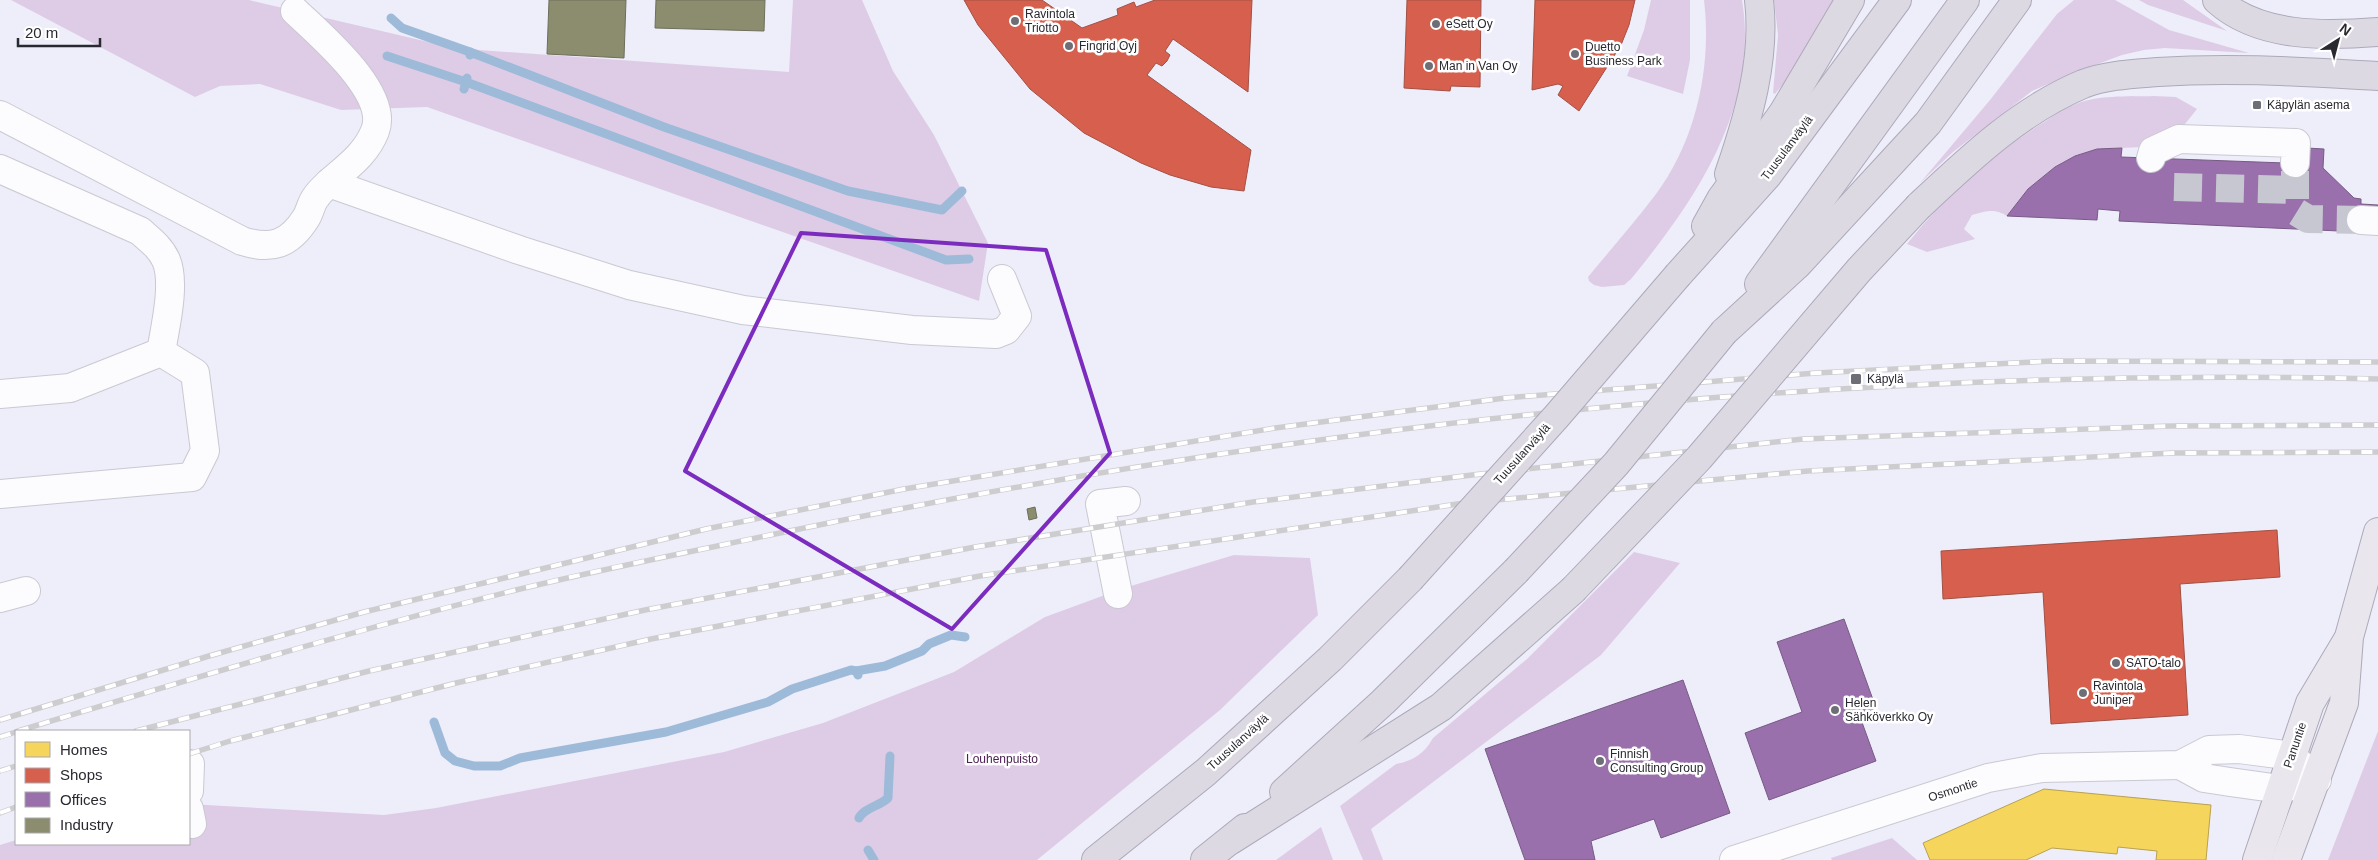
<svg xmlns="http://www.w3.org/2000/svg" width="2378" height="860" viewBox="0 0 2378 860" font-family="Arial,sans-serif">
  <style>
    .green { fill: #decce6 }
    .homes { fill: #f6d55c; stroke: #b8a14f }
    .shops { fill: #d6604d; stroke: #a25045 }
    .offices { fill: #9970ab; stroke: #775b86 }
    .industry { fill: #8c8c6e; stroke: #6e6e5c }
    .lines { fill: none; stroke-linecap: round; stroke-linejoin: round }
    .stream { stroke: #9ebad9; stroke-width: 9 }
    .minor-tunnel { stroke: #c7c7d2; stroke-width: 28; stroke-dasharray: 28 14; stroke-linecap: butt }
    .minor-casing { stroke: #c9c9d2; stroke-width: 30 }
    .major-casing { stroke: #ada9b9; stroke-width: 30 }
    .highway-casing { stroke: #ada9b9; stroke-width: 30 }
    .minor { stroke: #fcfcfe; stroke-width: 28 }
    .major { stroke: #e9e6ee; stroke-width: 28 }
    .highway { stroke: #dcd9e3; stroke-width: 28 }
    .rail-casing { stroke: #cdcdd0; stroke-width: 5.5 }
    .rail { stroke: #fff; stroke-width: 4; stroke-dasharray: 11; stroke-linecap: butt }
    .highway-bridge-casing { stroke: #ada9b9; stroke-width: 30; stroke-linecap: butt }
    .highway-bridge { stroke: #dcd9e3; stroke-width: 28 }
    .marked { fill: none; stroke: #7b2cbf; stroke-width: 4; stroke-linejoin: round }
    .poi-dot { fill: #6e6e77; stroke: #fff; stroke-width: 2 }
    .labels { text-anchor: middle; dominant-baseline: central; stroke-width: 5; stroke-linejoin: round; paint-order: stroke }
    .poi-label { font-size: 12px; fill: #292931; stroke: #fff; text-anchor: start }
    .street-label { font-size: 12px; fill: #292931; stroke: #fff }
    .park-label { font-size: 12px; fill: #4e2055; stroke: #fff }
  </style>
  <rect width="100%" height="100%" fill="#eeeefa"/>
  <g class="green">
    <path d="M11,0H249L433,43L479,50L789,72L793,0H862L893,71L934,135L988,243L979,301L427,107L341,110L260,84L220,86L195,97Z"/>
    <path d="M1651,0H1690V60L1683,94L1627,76L1644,30Z"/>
    <path d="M1704,0H1742C1760,106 1695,201 1631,279L1624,285L1602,287L1594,285L1589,281L1588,277C1611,249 1634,223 1656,194C1696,140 1712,67 1704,0Z"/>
    <path d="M1774,0H1835L1797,67L1775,94L1773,93L1778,35Z"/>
    <path d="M2074,0H2115L2169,30L2249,53L2165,48L2144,50L2122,55L2074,73L2032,91L1953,152L1920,183L1990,100L2057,14Z"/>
    <path d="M2139,0H2183L2227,31L2148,5Z"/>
    <path d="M2154,96L2176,97L2197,109L2181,129L2144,147L2097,149L2075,156L2055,167L2028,189L2007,216C1995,208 1986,211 1972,215L1964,229L1975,239L1927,252L1907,244C1944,197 1990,156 2041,124C2051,118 2060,110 2071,106C2096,94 2127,97 2154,96Z"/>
    <path d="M1634,552L1680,563L1601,655L1371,829L1383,860H1363L1340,806L1396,764C1413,761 1425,753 1433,738L1527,659Z"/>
    <path d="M1234,555L1310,558L1318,615L1220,710L1037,860H0V845L16,840V844H189V804L384,815L436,808L724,752L823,723L954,672L1045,617L1124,588Z"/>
    <path d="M2378,731V860H2328Z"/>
    <path d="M1321,827L1333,860H1276Z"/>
    <path d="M1892,838L1917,860H1832L1831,858Z"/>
  </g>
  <path class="homes" d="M2044,789L2211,805L2206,860H2156L2157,851L2118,847L2117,854L2052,848L2026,860H1930L1923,843Z"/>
  <g class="shops">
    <path d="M964,0H1042L1082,28L1118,15L1117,9L1134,2L1136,7L1155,0H1252L1248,92L1173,39L1165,51L1170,55L1167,61L1162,66L1156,63L1147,75L1251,150L1244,191L1211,187L1170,175L1141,163L1084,133L1030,89L978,25Z"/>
    <path d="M1407,0H1481L1480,87L1451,86L1450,91L1404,88Z"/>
    <path d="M1535,0H1635L1629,25L1621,45L1579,111L1558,95L1563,86L1558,84L1532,90Z"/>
    <path d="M2277,530L2280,577L2180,584L2188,715L2051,724L2043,592L1943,599L1941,551Z"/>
  </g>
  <g class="offices">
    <path d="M2122,148L2121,157L2285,163L2307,148L2324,149L2323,168L2354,198L2361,199V204L2378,205V213L2361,232L2119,221L2120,211L2098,209L2097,220L2007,216L2028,189L2055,167L2075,156L2097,149Z"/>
    <path d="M1844,619L1876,708L1859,714L1876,761L1769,800L1745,733L1802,712L1777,642Z"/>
    <path d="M1683,680L1730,813L1661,838L1654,819L1591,841L1595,860H1525L1485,749Z"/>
  </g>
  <g class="industry">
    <path d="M549,0H626L624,58L547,54Z"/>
    <path d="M656,0H765L764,31L655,28Z"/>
    <path d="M1035,507L1037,518L1029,520L1027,509Z"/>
  </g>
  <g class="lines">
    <g class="stream">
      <path d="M391,18L402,28L470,52V55"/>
      <path d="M470,52L664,127L848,191L942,210L962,191"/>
      <path d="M387,56L466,82L464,89"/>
      <path d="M467,78L466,82L946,260L969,259"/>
      <path d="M856,671L885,666L922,651L929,644L951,635L965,637"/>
      <path d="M434,722L445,753L455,761L474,766H500L520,758L666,732L768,702L792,689L851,670L856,671L858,675"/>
      <path d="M859,818C864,808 880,806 888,798L890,756"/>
      <path d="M868,850L874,860"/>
    </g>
    <g class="minor-tunnel">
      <path d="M2295,171V211L2308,219L2361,220"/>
      <path d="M2174,187L2294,190"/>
    </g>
    <defs>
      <g id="minor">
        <path d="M295,11C320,35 390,93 375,131C366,154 347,167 329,183"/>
        <path d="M0,115L242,241C271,250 289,245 306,218C310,212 311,203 316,197C319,192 325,187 329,183L519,250L629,285L743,310L912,330L996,334L1006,330L1017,316L1002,279"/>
        <path d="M2151,158L2153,151L2179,139L2296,143L2295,163"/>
        <path d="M0,169L140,231C150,240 160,247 166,260C176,283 165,328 161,352"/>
        <path d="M2361,220L2378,221"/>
        <path d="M0,394L70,388L161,352L195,373L205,451L192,477L0,494"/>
        <path d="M1118,594L1100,504L1126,501"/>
        <path d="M0,598L26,591"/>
        <path d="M2180,765L2204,778L2230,782L2280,789L2304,783"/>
        <path d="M189,791L190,764"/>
        <path d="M189,809L192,824"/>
        <path d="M1734,860L1988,778L2042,768L2180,765L2209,750L2239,749L2292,756L2317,780"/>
      </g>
      <g id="major">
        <path d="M2257,860L2310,703L2347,641"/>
        <path d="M2286,860L2344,703L2349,637L2378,532"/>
      </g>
      <g id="highway">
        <path d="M2217,0C2259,38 2325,36 2378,32"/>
        <path d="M1729,174C1748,119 1766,59 1759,0"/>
        <path d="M1919,206C1969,159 2019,111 2083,84C2106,75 2133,74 2158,72C2231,67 2305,72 2378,76"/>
        <path d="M1706,226L1721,199L1783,113L1850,0"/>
        <path d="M1678,275L1767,176L1897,0"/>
        <path d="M1759,284L1965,0"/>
        <path d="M1724,332L1797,265L1928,123L2017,0"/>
        <path d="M1284,792L1383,702L1516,571"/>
        <path d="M1231,840L1441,707L1573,590"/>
        <path d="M1096,860L1206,772L1330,659L1410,579"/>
        <path d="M1205,860L1245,828"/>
      </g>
    </defs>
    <use href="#minor" class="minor-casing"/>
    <use href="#major" class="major-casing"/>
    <use href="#highway" class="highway-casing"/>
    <use href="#minor" class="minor"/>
    <use href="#major" class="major"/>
    <use href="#highway" class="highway"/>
    <defs>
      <g id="rail">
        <path d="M0,720L209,656L364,612L706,529L904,489L1275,428L1505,398L1816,373L2052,361L2378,362"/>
        <path d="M18,731C183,681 348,632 516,590C602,569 689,552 775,534C1301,424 1840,366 2378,379"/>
        <path d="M136,731L369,671L645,610L975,547L1253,502L1472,475L1803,439L2170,426L2378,425"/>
        <path d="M0,737L16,732"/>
        <path d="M189,754L230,741L456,683L651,639L980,576L1464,503L1808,471L2173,453L2378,452"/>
        <path d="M0,771L16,766"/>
        <path d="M0,813L16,807"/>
      </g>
    </defs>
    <use href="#rail" class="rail-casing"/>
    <use href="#rail" class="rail"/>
    <defs>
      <g id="highway-bridge">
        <path d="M1516,571L1616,464L1724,332"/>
        <path d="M1410,579L1556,417L1678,275"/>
        <path d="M1573,590L1699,458L1859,270L1919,206"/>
      </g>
    </defs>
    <use href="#highway-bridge" class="highway-bridge-casing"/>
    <use href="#highway-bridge" class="highway-bridge"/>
  </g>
  <path class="marked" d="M801,233L1046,250L1110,453L952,629L685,471Z"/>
  <g class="poi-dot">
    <circle cx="1015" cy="21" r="5"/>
    <circle cx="1436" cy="24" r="5"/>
    <circle cx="1069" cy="46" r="5"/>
    <circle cx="1575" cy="54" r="5"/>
    <circle cx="1429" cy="66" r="5"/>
    <rect x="2252" y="100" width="10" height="10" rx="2.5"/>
    <rect x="1850" y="373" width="12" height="12" rx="2.5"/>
    <circle cx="2116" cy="663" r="5"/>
    <circle cx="2083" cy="693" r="5"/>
    <circle cx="1835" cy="710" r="5"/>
    <circle cx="1600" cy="761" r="5"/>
  </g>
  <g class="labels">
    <g class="poi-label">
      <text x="1025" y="14">Ravintola<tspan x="1025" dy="14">Triotto</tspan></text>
      <text x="1446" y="24">eSett Oy</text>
      <text x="1079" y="46">Fingrid Oyj</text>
      <text x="1585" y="47">Duetto<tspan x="1585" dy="14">Business Park</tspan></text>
      <text x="1439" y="66">Man in Van Oy</text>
      <text x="2267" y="105">Käpylän asema</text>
      <text x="1867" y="379">Käpylä</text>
      <text x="2126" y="663">SATO-talo</text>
      <text x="2093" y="686">Ravintola<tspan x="2093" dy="14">Juniper</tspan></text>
      <text x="1845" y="703">Helen<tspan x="1845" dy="14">Sähköverkko Oy</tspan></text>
      <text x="1610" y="754">Finnish<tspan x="1610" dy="14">Consulting Group</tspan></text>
    </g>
    <g class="street-label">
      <text transform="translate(1787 148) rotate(-53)">Tuusulanväylä</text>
      <text transform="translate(1522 454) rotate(-48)">Tuusulanväylä</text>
      <text transform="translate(1238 742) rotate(-42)">Tuusulanväylä</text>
      <text transform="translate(2295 745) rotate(-71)">Panuntie</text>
      <text transform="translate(1953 790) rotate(-18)">Osmontie</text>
    </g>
    <g class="park-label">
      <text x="1002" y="759">Louhenpuisto</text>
    </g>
  </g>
  <rect x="15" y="730" width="175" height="115" fill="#ffffff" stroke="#a9a9ad"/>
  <rect x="25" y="742" width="25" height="15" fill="#f6d55c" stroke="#a9a9ad"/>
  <text x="60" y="755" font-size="15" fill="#292931">Homes</text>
  <rect x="25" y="768" width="25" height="15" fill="#d6604d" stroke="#a9a9ad"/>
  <text x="60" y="780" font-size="15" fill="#292931">Shops</text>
  <rect x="25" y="792" width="25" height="15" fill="#9970ab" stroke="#a9a9ad"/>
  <text x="60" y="805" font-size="15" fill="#292931">Offices</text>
  <rect x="25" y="818" width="25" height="15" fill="#8c8c6e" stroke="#a9a9ad"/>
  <text x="60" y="830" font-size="15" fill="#292931">Industry</text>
  <g transform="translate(2338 40) rotate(36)" stroke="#ffffff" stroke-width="4" paint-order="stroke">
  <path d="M0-4L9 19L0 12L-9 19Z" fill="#292931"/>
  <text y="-8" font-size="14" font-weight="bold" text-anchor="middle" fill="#292931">N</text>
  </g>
  <path d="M18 38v8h82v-8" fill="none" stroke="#292931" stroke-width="2.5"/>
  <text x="25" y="38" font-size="15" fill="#292931" stroke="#ffffff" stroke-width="4" paint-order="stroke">20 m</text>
</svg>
